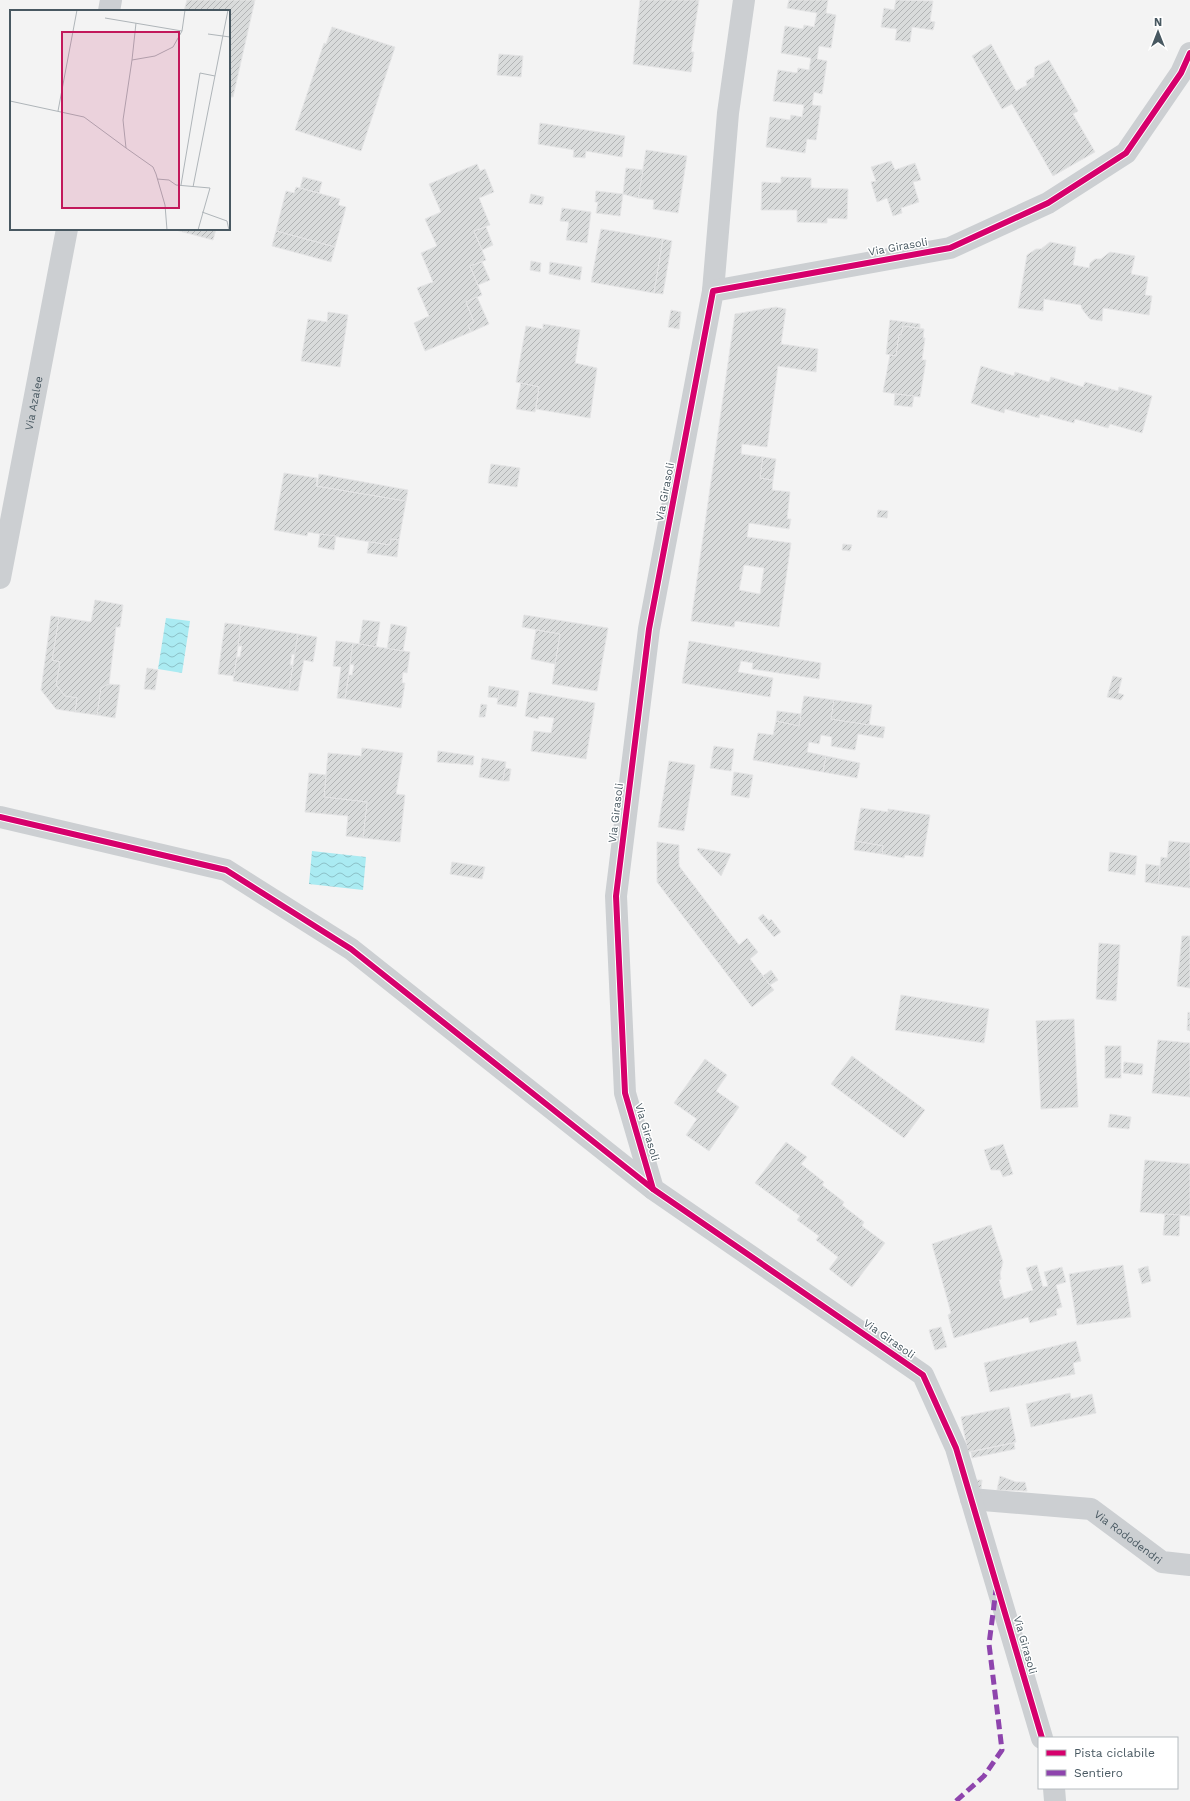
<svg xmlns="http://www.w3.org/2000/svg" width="1190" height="1801" viewBox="0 0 1190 1801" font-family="'Work Sans',sans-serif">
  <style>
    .water { fill: url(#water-waves) }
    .building { fill: url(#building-hatch); stroke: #e5e5e6; fill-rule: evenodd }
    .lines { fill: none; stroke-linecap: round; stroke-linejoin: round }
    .minor { stroke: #cccfd2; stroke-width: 22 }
    .quiet { stroke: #8e44ad; stroke-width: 5; stroke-dasharray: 10 5; stroke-linecap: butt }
    .cycleway-casing { stroke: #fff; stroke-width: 8 }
    .cycleway { stroke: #d6006c; stroke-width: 6 }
    .labels { text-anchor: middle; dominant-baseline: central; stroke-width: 3; stroke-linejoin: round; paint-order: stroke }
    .street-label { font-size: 11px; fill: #485861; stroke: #fff }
    .inset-road { fill: none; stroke: #afb5b9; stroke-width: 1 }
    .view { fill: #c2185b; fill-opacity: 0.15; stroke: #c2185b; stroke-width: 2 }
    .inset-edge { fill: none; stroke: #485861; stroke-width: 2 }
  </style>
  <defs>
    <pattern id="water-waves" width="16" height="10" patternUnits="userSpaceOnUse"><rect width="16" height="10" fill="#aaebf2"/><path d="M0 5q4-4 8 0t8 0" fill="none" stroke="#8cc1c7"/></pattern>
    <pattern id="building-hatch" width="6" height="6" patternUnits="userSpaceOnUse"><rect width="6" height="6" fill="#d9dbdb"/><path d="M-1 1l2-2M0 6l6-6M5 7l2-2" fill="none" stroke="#b2b4b5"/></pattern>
  </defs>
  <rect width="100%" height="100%" fill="#f3f3f3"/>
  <g class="water">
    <path d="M166,618L190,621L182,673L158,669Z"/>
    <path d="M312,851L366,857L363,890L309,884Z"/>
  </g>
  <g class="building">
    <path d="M187,0H255L233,97H229V11H184Z"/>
    <path d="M640,0H699L691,52H694L691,72L633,64Z"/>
    <path d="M789,0H828L826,13L836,15L831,48L819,46L817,59L827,61L822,94L814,92L812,105L821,106L816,140L807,139L805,153L766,147L770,117L790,120L791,115L802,117L804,105L773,101L778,70L797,73L798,68L809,70L811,58L781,53L785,26L803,29L804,25L814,27L817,13L787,8Z"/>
    <path d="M896,0L933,1L930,21L935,22L933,30L912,27L910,42L895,40L897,29L881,27L884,8L894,10Z"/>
    <path d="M332,27L395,47L361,151L295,130L324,43L326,44Z"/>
    <path d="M991,44L1016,91L1027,85L1026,81L1034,77L1035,67L1049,60L1078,111L1073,114L1095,152L1053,176L1012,104L1002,109L972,56Z"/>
    <path d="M499,54L523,56L521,77L497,75Z"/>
    <path d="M540,123L625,136L622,157L586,151L585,158L573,157L574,150L538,144Z"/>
    <path d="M646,150L687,156L678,213L653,209L654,200L638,198Z"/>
    <path d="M891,161L895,170L915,163L921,180L913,182L919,202L901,208L902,213L893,216L887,198L877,202L871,182L876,181L871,167Z"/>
    <path d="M477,164L480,171L485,169L494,192L479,198L490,225L474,231L486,260L470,266L482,295L466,302L474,322L468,325L471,332L425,351L414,323L429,316L417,288L433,282L421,253L437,246L425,219L441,212L429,184Z"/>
    <path d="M626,168L643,170L638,198L623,194Z"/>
    <path d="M303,177L322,182L319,193L300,188Z"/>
    <path d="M781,177L811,178V188L848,189L847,219L827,218V223L797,222V210H761L762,182L781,183Z"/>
    <path d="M296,187L340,199L338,205L346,207L335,247L276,231L286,191L294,193Z"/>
    <path d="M596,191L623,194L620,216L596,213L598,202H595Z"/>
    <path d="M531,194L544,197L542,205L529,203Z"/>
    <path d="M562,208L591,212L587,243L566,240L569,222L560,221Z"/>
    <path d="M486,227L493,245L482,250L474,231Z"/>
    <path d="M172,229H216L213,240Z"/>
    <path d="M601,229L663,239L654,293L591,282Z"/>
    <path d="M276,231L335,247L331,262L272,246Z"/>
    <path d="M663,239L672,241L663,294L654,293Z"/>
    <path d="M1050,242L1076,247L1073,265L1089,268L1090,263L1095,259H1101L1110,252L1135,256L1131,274L1148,277L1145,295L1152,296L1149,315L1103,308L1102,321L1090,319L1082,309L1081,305L1044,299L1043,311L1018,308L1027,255L1036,249H1041Z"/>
    <path d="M531,261L541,263L540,272L530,270Z"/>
    <path d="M482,262L490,280L478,285L470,266Z"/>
    <path d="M550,262L582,267L580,280L549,274Z"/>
    <path d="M477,297L489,324L471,332L468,325L474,322L466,302Z"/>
    <path d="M776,307L786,309L781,344L818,349L816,372L778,366L767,447L742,444L741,454L763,457L760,478L773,480L772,490L790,492L787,519H791L789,529L749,523L747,537L791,543L779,627L735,621L734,627L691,621L735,314ZM744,565L764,568L760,594L739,590Z"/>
    <path d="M671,310L681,312L679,329L668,327Z"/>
    <path d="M328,312L348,315L340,367L301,361L308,319L327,322Z"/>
    <path d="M890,320L920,324V328L903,326L901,335H899L896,356L886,354Z"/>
    <path d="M543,324L580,330L575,363L597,368L590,418L536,409L539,387L516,382L526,326L543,329Z"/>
    <path d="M903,326L924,329L923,338H925L922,360H926L920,397L883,392L890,355L896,356L899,335H901Z"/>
    <path d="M981,366L1014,376L1015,372L1049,382L1051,377L1083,387L1085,382L1118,391L1119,387L1152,396L1142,433L1110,424L1108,428L1075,419L1074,423L1040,414L1039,418L1005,409L1004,413L971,403Z"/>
    <path d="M521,383L539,387L535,412L516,409Z"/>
    <path d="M895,394L914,396L912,407L894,405Z"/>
    <path d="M763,457L776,459L773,480L760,478Z"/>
    <path d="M491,464L520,468L517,487L488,483Z"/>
    <path d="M284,473L317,478L316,486L406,501L399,540L391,539L390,545L320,534L308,532L307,536L274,530Z"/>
    <path d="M319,474L408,490L406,501L317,486Z"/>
    <path d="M878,510L888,511L887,518L877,517Z"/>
    <path d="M320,534L336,536L334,550L318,547Z"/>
    <path d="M391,539L399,540L397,557L367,553L369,542L390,545Z"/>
    <path d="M843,544L852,545L850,551L842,550Z"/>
    <path d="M95,600L123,605L120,627H116L109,684L101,688L97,715L75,712L77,698L65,696L56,685L60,662L52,660L59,617L91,622Z"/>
    <path d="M524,615L608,628L597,691L552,684L560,634L522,627Z"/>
    <path d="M51,616L59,617L52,660L60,662L56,685L65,696L77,698L75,712L56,709L41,690Z"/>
    <path d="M363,620L380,622L376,647L359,644Z"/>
    <path d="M225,623L241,625L234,676L218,674Z"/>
    <path d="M391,624L407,627L403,651L387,649Z"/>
    <path d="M241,625L298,634L295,655L292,654L290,665H293L289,690L233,681L237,657H240L242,646H238Z"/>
    <path d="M536,630L560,634L555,664L531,659Z"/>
    <path d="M298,634L317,637L313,662L304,660L298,691L289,690Z"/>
    <path d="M336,641L353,643L345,699L337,698L341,667L333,666Z"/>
    <path d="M689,641L821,663L819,679L752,669L753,663L741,661L738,672L773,678L770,697L682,683Z"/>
    <path d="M353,643L410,652L407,673L403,672L402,683H405L401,708L345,699L349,675H352L354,665L350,664Z"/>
    <path d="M147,668L158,670L155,690L144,689Z"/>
    <path d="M1113,676L1122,678L1118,693L1124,695L1121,700L1107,697Z"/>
    <path d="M109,684L120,685L115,718L97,715L101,688Z"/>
    <path d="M489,686L500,688L498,698L488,697Z"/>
    <path d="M500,688L519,691L516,707L497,704Z"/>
    <path d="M529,692L595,703L586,759L531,751L534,731L551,733L554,718L539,716L538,719L525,716Z"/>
    <path d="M804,696L834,700L831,719L885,727L883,738L858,734L855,750L831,746L832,737L821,735L819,744L809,742L807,752L826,756L823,772L753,760L758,733L773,735L776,721L799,726Z"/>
    <path d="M834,700L872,705L869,725L831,719Z"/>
    <path d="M481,704L487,705L485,717H479Z"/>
    <path d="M777,711L801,714L799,726L776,721Z"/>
    <path d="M714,746L734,749L731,771L710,768Z"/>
    <path d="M362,748L403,753L396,794L405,795L400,842L363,838L367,802L324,797L328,753L361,756Z"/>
    <path d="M438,751L474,756L473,765L437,762Z"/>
    <path d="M826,756L860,763L857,778L823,772Z"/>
    <path d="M482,758L506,762L503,781L479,777Z"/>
    <path d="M669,761L695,765L684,831L658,827Z"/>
    <path d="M505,768L511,769L509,781H503Z"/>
    <path d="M734,772L753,775L749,798L731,795Z"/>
    <path d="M309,773L326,775L324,797L367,802L363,838L346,836L348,816L305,812Z"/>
    <path d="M861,808L888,812V809L930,815L923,857L905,855L904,858L882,854L883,846L855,841Z"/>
    <path d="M855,841L883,846L882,854L854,850Z"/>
    <path d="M1169,841L1190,843V888L1158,884L1161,857L1167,858Z"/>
    <path d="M657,842L679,845V866L739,945L747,938L758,952L750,959L774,990L752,1007L657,882Z"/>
    <path d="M698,848L731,854L721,876L697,850Z"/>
    <path d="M1110,852L1137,856L1135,875L1108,871Z"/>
    <path d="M452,862L485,867L482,879L450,874Z"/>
    <path d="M1146,864L1160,866L1158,884L1145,882Z"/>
    <path d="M763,914L769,921L771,919L781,932L774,937L758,918Z"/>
    <path d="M1182,936H1190V988L1177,986Z"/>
    <path d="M1099,943L1120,945L1116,1001L1096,999Z"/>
    <path d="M771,970L778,980L770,985L763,976Z"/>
    <path d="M901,995L989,1009L984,1043L895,1030Z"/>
    <path d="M1188,1012L1190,1013V1031L1187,1030Z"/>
    <path d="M1074,1019L1078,1107L1041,1109L1036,1021Z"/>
    <path d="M1158,1040L1190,1043V1097L1152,1093Z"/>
    <rect x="1105" y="1046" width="16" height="32"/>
    <path d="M852,1056L925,1110L904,1138L831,1084Z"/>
    <path d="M705,1059L727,1075L716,1091L739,1107L709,1151L686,1135L697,1119L674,1103Z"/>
    <path d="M1124,1062L1143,1064L1142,1075L1123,1073Z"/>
    <path d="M1110,1114L1131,1117L1129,1129L1108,1127Z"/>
    <path d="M786,1142L807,1157L801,1164L824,1182L822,1185L844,1202L842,1205L864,1222L862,1226L885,1243L852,1287L829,1269L838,1257L816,1240L819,1236L797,1220L800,1216L755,1183Z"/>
    <path d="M1003,1144L1013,1174L1003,1177L1000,1170H991L984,1150Z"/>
    <path d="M1145,1160L1190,1164V1216L1140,1212Z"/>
    <path d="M1165,1214L1180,1215L1179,1236L1163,1235Z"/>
    <path d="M991,1225L1003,1262L1000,1274L1001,1279L999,1280L1004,1299L1033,1290L1026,1268L1037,1265L1043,1287L1048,1286L1044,1272L1062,1267L1066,1282L1056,1285L1062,1307L1056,1309L1057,1315L1030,1323L1028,1317L954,1338L948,1315L951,1313L932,1244Z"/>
    <path d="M1123,1265L1131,1317L1077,1325L1069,1274Z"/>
    <path d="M1148,1266L1151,1281L1142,1284L1138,1269Z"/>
    <path d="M941,1327L947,1347L935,1350L929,1330Z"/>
    <path d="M1076,1341L1081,1361L1073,1363L1075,1374L990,1392L984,1363Z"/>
    <path d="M1070,1393L1071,1399L1092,1394L1096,1413L1031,1427L1026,1404Z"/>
    <path d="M1009,1407L1016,1442L968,1452L961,1417Z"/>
    <path d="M1014,1443L1015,1449L972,1458L971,1452Z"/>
    <path d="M1000,1476L1016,1482H1025L1027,1491L997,1490Z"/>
    <path d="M973,1480H982L981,1489H975Z"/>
  </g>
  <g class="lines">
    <g class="minor">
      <path d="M109,11L111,0"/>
      <path d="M713,291L728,113L744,0"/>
      <path id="s1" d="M0,578L67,229"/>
      <path d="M0,817L226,870L351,949L653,1189"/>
      <path id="s2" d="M971,1499L1091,1509L1162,1562L1190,1565"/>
      <path d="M1042,1738L956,1448L923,1375L653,1189L625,1093L616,896L649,629L713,291L950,248L1048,203L1126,153L1181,73L1190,53"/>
      <path d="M1054,1788L1055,1801"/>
    </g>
    <path class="quiet" d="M956,1801L984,1776L1002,1750L989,1644L996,1590"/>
    <defs>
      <g id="cycleway">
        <path d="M0,817L226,870L351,949L653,1189"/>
        <path d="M1042,1738L956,1448L923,1375L653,1189L625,1093L616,896L649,629L713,291L950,248L1048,203L1126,153L1181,73L1190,53"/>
      </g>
    </defs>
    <use href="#cycleway" class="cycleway-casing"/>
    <use href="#cycleway" class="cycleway"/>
  </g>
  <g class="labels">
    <g class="street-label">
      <text transform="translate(898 247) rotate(-10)">Via Girasoli</text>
      <text stroke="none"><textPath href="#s1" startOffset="178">Via Azalee</textPath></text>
      <text transform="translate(665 492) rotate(-79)">Via Girasoli</text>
      <text transform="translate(616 813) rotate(-83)">Via Girasoli</text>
      <text transform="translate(647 1132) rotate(73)">Via Girasoli</text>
      <text transform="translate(889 1339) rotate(35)">Via Girasoli</text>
      <text stroke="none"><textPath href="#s2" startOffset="167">Via Rododendri</textPath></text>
      <text transform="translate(1025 1645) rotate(74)">Via Girasoli</text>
    </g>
  </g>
  <g transform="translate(10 10)">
    <rect width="220" height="220" fill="#f3f3f3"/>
    <path class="inset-road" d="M95,8L172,21M198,24L220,27M122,50L126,13M0,91L74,107L116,138M48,101L67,0M147,169L159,170L166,175L200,178L188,220M171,175L190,63L205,66M183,177L218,0M192,202L217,211L219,220M157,220L155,195L146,164L143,157L116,138L113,110L122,50L145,46L163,37L172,21L175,0"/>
    <path class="view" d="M52,22H169V198H52Z"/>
    <rect width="220" height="220" class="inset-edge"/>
  </g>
  <rect x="1038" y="1737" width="140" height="52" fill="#ffffff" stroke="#b6bcc0"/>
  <rect x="1046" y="1750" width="20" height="6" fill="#d6006c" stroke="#b6bcc0"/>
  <text x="1074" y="1757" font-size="12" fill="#485861">Pista ciclabile</text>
  <rect x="1046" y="1770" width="20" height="6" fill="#8e44ad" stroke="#b6bcc0"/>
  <text x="1074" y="1777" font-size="12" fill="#485861">Sentiero</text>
  <g transform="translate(1158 32)" stroke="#ffffff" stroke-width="3" paint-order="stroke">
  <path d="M0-3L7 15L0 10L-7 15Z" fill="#485861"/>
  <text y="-6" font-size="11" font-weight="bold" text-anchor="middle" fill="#485861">N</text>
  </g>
</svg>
